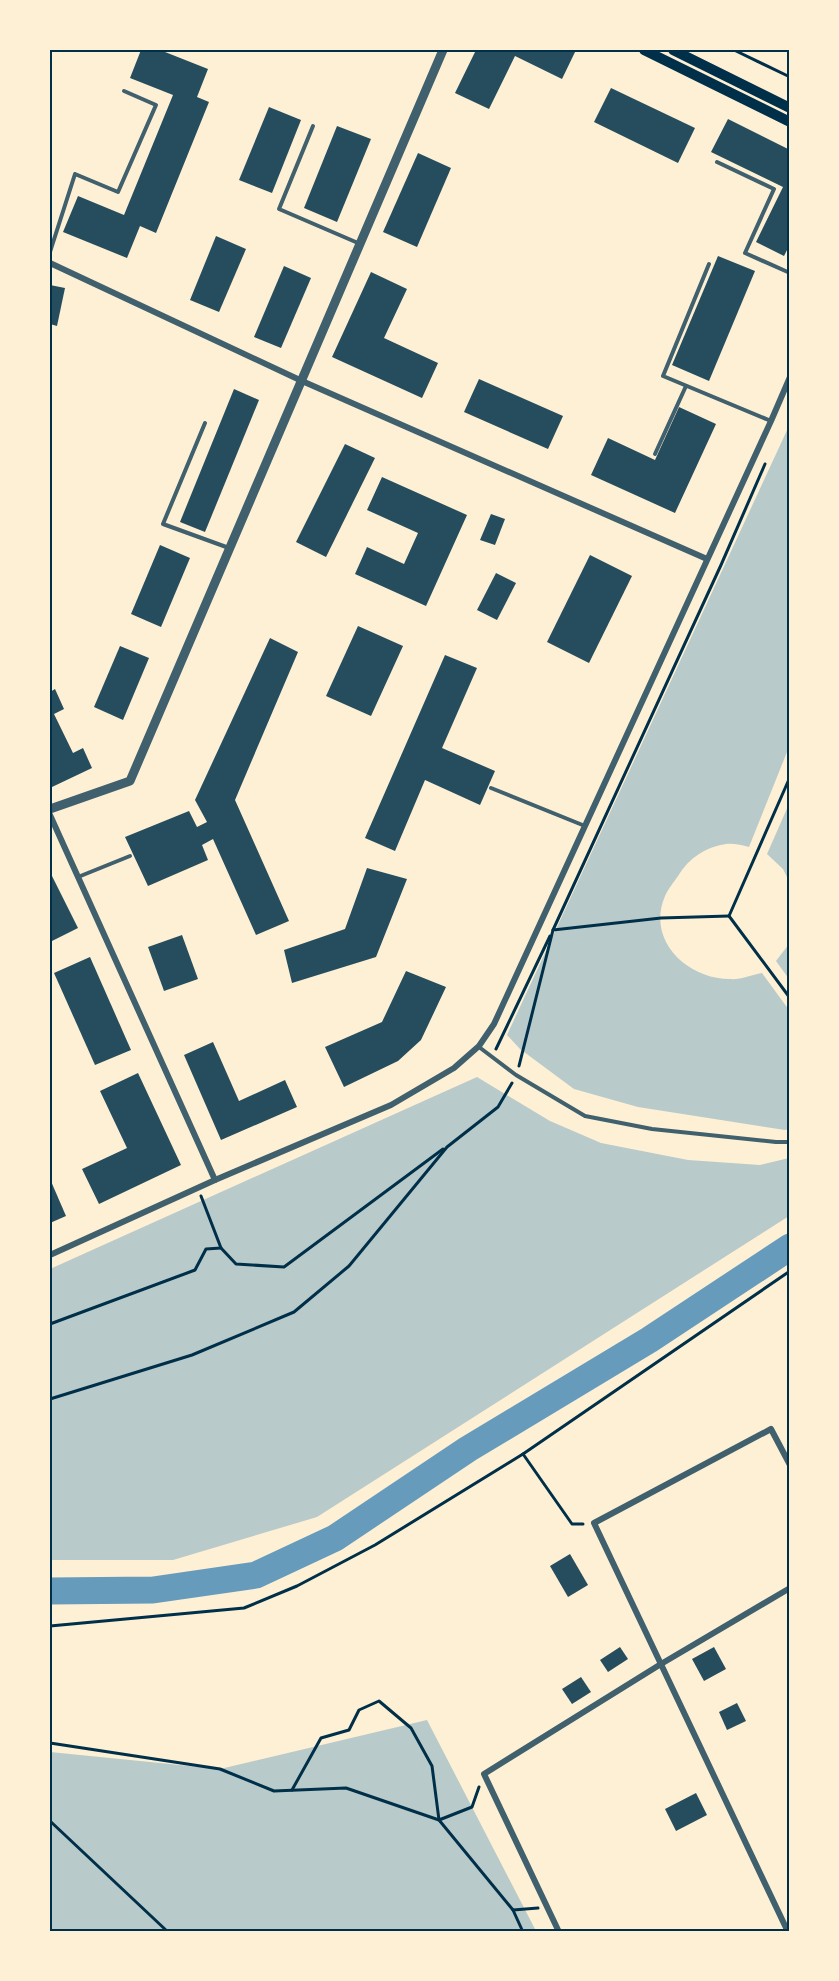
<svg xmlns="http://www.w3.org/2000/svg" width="839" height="1981" viewBox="0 0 839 1981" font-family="Montserrat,sans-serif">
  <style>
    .green { fill: #b9caca }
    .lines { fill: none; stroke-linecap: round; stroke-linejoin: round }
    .river { stroke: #669bbc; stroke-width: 27 }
    .building { fill: #264d5e }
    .path { stroke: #003049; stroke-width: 3 }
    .service { stroke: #3f606c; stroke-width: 4 }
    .minor { stroke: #3f606c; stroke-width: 6 }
    .tertiary { stroke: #3f606c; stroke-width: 9 }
    .secondary { stroke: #003049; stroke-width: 10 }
    .neatline { fill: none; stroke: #003049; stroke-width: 2 }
  </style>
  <rect width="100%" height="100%" fill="#fdf0d5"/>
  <g class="green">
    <path d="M789,426V747L749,847C742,845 733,843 726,844C705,847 689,858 678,876C674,882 668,889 665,896C646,940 687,979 730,979C740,980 751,975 762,973L789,1010V1129L785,1130L638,1107L574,1089L520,1049L507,1035Z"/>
    <path d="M789,804V881L783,869L767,854Z"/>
    <path d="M789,944V979L776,961Z"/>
    <path d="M477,1077L550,1121L601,1143L688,1160L760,1165L789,1158V1216L317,1517L173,1560H50V1269Z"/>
    <path d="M427,1720L536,1931H50V1752L220,1769Z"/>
  </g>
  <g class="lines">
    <path class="river" d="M50,1591L153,1590L256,1575L335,1538L468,1449L649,1340L790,1247"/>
  </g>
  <g class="building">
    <path d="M141,50H160L208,69L197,97L209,102L156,233L140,226L127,258L63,232L78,196L124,215L173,95L130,78Z"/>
    <path d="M476,50H576L562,79L515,56L489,109L455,93Z"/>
    <path d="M611,88L695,128L678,163L594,122Z"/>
    <path d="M269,107L301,120L272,193L239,180Z"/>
    <path d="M728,119L790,150V244L784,256L756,242L783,187L711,152Z"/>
    <path d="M337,126L371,139L337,222L304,208Z"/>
    <path d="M418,153L451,168L417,247L383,232Z"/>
    <path d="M216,236L246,249L219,312L190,300Z"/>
    <path d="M718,256L755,271L709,381L672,365Z"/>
    <path d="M284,266L311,278L281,348L254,337Z"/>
    <path d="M371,272L407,289L384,338L438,363L422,398L332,357Z"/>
    <path d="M50,285L65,288L57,326L50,324Z"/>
    <path d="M479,379L563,416L548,449L464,412Z"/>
    <path d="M234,389L259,400L205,532L180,522Z"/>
    <path d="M679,407L716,424L675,513L591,475L608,438L655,460Z"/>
    <path d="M345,444L375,458L326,557L296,542Z"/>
    <path d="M382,477L467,515L426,606L355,574L367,547L404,564L418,533L367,510Z"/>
    <path d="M491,514L505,519L495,545L480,540Z"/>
    <path d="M160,545L190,558L161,627L131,614Z"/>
    <path d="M590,555L632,576L589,663L547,642Z"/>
    <path d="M496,573L516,583L497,620L477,610Z"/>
    <path d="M358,626L403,646L371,716L326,696Z"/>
    <path d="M270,638L298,652L235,800L289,921L256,935L213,839L202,845L208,860L148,886L125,837L189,811L197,827L207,822L195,800Z"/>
    <path d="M120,646L149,658L123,720L94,707Z"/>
    <path d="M445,655L477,668L442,748L495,771L480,805L425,780L395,851L365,838Z"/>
    <path d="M55,689L64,709L54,714L73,753L83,748L92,768L52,787L50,782V692Z"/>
    <path d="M367,868L407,879L376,957L292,983L284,950L345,929Z"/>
    <path d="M50,872L78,928L50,942Z"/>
    <path d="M182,935L198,979L164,991L148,947Z"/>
    <path d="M90,957L131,1050L95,1065L54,973Z"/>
    <path d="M406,971L446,987L421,1040L398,1061L344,1087L325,1047L382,1022Z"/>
    <path d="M213,1042L239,1101L285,1080L297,1107L221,1140L184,1055Z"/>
    <path d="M138,1073L181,1165L99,1204L82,1169L127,1148L100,1091Z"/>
    <path d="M50,1179L66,1216L50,1223Z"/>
    <path d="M570,1554L588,1585L568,1597L550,1566Z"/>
    <path d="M620,1647L628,1659L608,1672L600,1660Z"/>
    <path d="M714,1647L726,1669L704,1681L692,1659Z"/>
    <path d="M581,1677L591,1692L572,1704L562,1689Z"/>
    <path d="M737,1703L746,1721L727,1730L719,1712Z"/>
    <path d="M696,1793L707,1815L676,1831L665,1809Z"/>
  </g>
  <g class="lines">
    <g class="path">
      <path d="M734,50L790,77"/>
      <path d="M790,777L729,916L790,998"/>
      <path d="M553,930L721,565L765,464"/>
      <path d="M496,1049L550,936"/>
      <path d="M519,1066L553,930L661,918L729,916"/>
      <path d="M201,1196L221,1248L236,1264L284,1267L443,1149"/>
      <path d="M50,1324L195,1270L206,1249L221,1248"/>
      <path d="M50,1399L192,1355L294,1312L349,1266L447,1147L498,1107L512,1083"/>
      <path d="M523,1454L790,1271"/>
      <path d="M50,1626L244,1608L297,1586L375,1545L523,1454L572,1524H583"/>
      <path d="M50,1743L220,1769L274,1791L346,1788L439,1820L513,1910L523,1932"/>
      <path d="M292,1790L321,1738L349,1730L359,1710L379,1701L411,1728L432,1766L439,1820L472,1807L479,1787"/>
      <path d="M50,1821L168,1932"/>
      <path d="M513,1910L538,1908"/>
    </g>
    <g class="service">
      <path d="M313,126L279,209L358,243"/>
      <path d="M717,162L774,189L745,253L790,273"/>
      <path d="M50,252L75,174L118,192L156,105L124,91"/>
      <path d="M709,264L663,376L771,421"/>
      <path d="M205,423L163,524L229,548"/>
      <path d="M655,454L686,386"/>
      <path d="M491,788L585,826"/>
      <path d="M78,877L130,856"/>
      <path d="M479,1047L516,1075L585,1116L652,1129L776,1142H790"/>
    </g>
    <g class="minor">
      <path d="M50,263L302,381L707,559"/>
      <path d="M50,815L215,1180"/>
      <path d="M50,1255L215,1180L391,1105L454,1068L479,1046L494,1024L771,421L790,377"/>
      <path d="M559,1932L484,1774L661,1664L790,1588"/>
      <path d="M788,1932L594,1523L771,1429L790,1465"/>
    </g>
    <path class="tertiary" d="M50,809L130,781L443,50"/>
    <g class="secondary">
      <path d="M644,50L790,122"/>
      <path d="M673,50L790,108"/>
    </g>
  </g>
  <rect width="839" height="1981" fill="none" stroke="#fdf0d5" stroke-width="102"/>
  <rect x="51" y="51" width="737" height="1879" class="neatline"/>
</svg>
